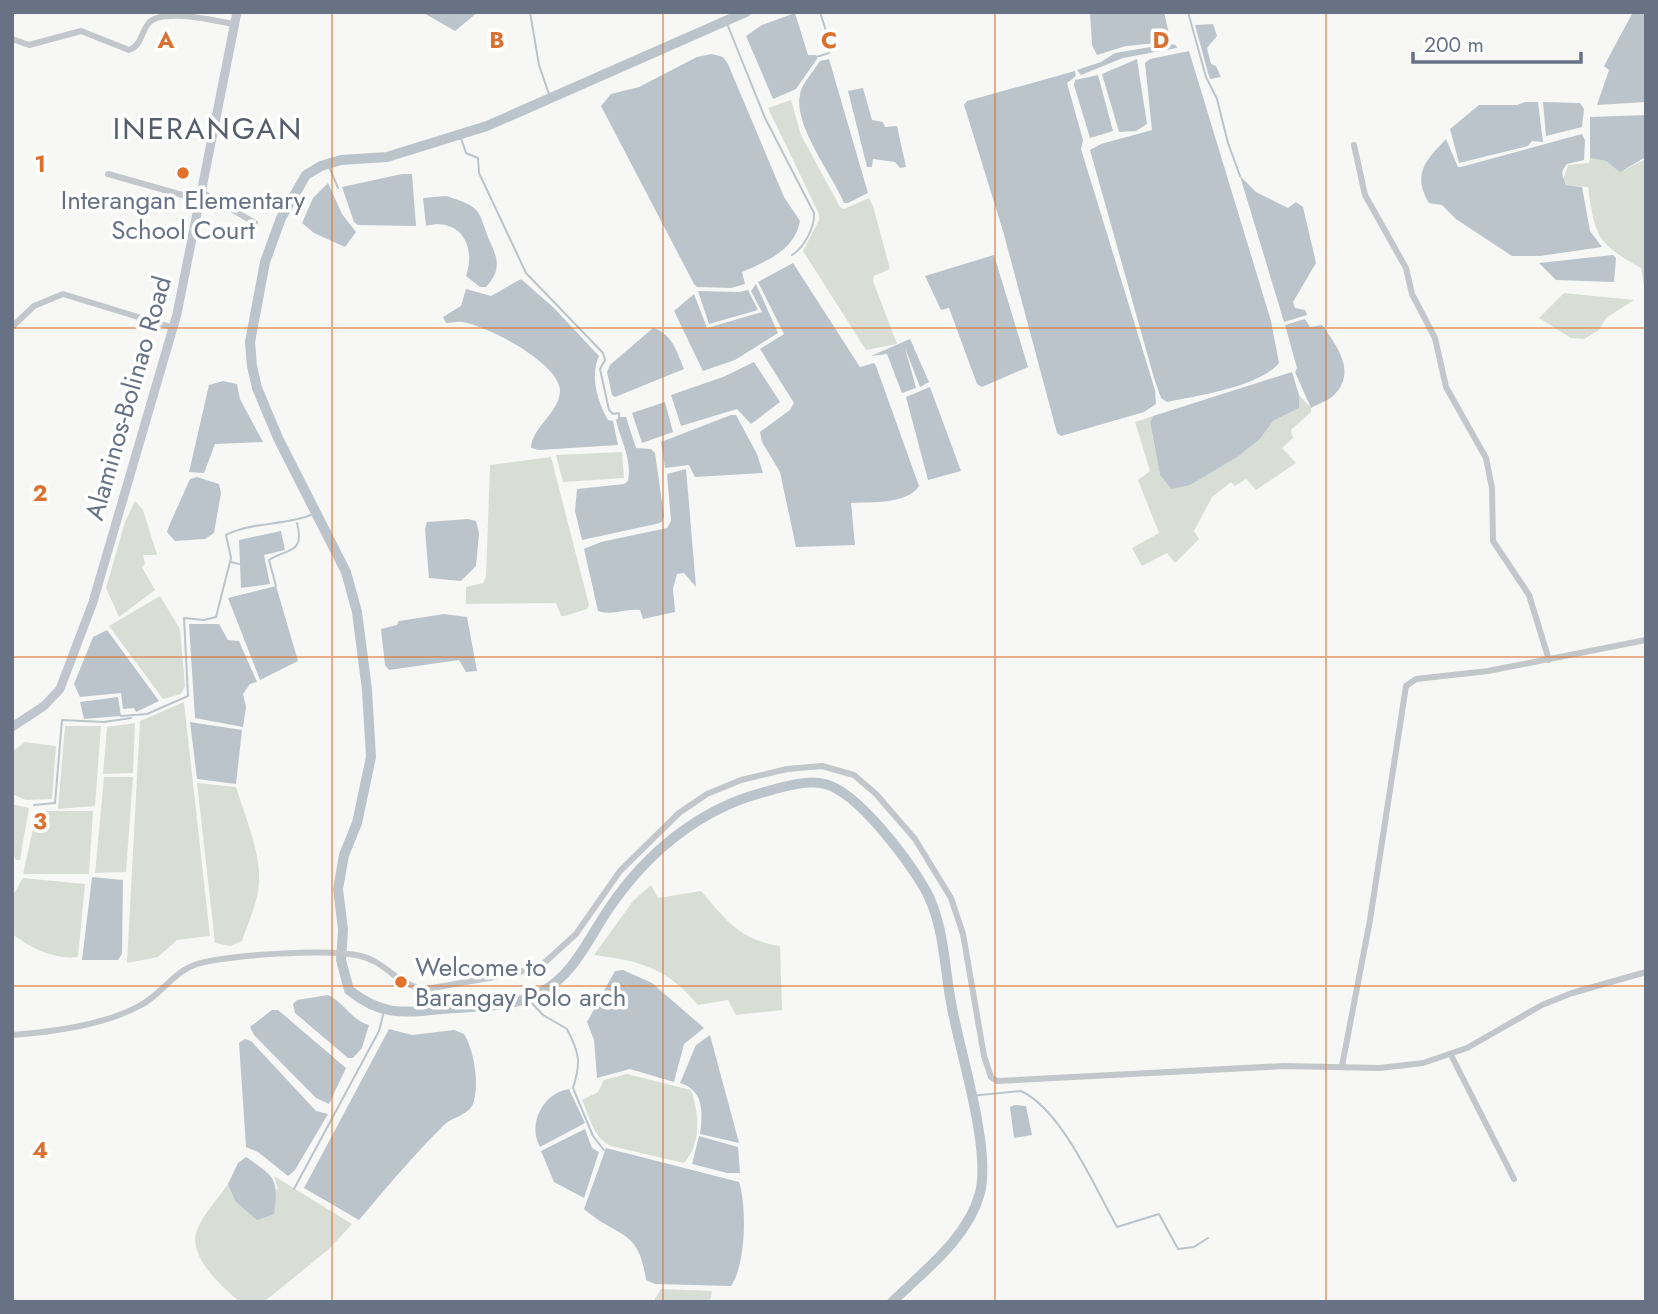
<svg xmlns="http://www.w3.org/2000/svg" width="1658" height="1314" viewBox="0 0 1658 1314" font-family="Jost,sans-serif">
  <style>
    .green { fill: #d8ded6 }
    .water { fill: #bbc4ca }
    .lines { fill: none; stroke-linecap: round; stroke-linejoin: round }
    .stream { stroke: #bbc4ca; stroke-width: 2 }
    .river { stroke: #bbc4ca; stroke-width: 10 }
    .minor { stroke: #c3c6ca; stroke-width: 6 }
    .primary { stroke: #c1c6ce; stroke-width: 9 }
    .grid { fill: none; stroke: #db7130; stroke-width: 2; stroke-opacity: 0.55 }
    .poi-dot { fill: #e1712b; stroke: #fff; stroke-width: 2.5 }
    .labels { text-anchor: middle; dominant-baseline: central; stroke-width: 7; stroke-linejoin: round; paint-order: stroke }
    .poi-label { font-size: 26px; fill: #677385; stroke: #fff }
    .street-label { font-size: 26px; fill: #677385; stroke: #fff }
    .quarter-label { font-size: 30px; letter-spacing: 2px; fill: #555e6a; stroke: #fff }
    .grid-label { font-size: 23px; text-anchor: middle; font-weight: bold; fill: #db7130; stroke: #fff; stroke-width: 7; stroke-linejoin: round; paint-order: stroke }
  </style>
  <rect width="100%" height="100%" fill="#f7f8f5"/>
  <g class="green">
    <path d="M791,100L801,135L840,207L844,209L869,198L873,206L890,269L874,276L873,281L897,344L866,350L803,251L819,220V214L768,108Z"/>
    <path d="M1590,158L1606,161L1617,169L1624,170L1646,159V298L1641,268C1596,243 1595,236 1588,187L1567,185L1563,180L1568,165L1589,163Z"/>
    <path d="M1564,293L1634,300L1606,318L1599,330L1584,339L1571,338L1539,318Z"/>
    <path d="M1299,395L1311,408V412L1291,430L1293,438L1282,448L1296,463L1256,490L1246,479L1235,486L1231,482L1212,497L1194,531L1199,539L1175,563L1167,553L1142,566L1132,548L1159,533L1138,480L1150,471L1135,422L1153,416L1150,423L1160,475L1171,489L1260,439L1273,421L1299,408Z"/>
    <path d="M622,452L624,478L563,482L556,455Z"/>
    <path d="M551,457L589,605L587,609L565,616H561L556,603L466,604V587L483,583L486,577L490,465Z"/>
    <path d="M135,501L143,510L157,555H143L145,564L142,567L155,590L119,617L106,588L125,522Z"/>
    <path d="M160,596L180,629L185,686L181,694L163,699L109,626Z"/>
    <path d="M184,702L210,936L177,940L158,957L127,963L140,721Z"/>
    <path d="M135,723L133,773L103,774L107,727Z"/>
    <path d="M65,726H101L95,806L58,809Z"/>
    <path d="M25,742L56,746L52,799L26,800L12,794V752Z"/>
    <path d="M104,777H133L126,872L95,873Z"/>
    <path d="M197,783L236,787C245,817 261,852 259,883C258,902 248,923 242,941L230,946L215,943Z"/>
    <path d="M12,804L29,808L20,860H16L12,851Z"/>
    <path d="M37,811H93L89,874H23Z"/>
    <path d="M23,878L85,884L78,957C54,960 31,948 12,934V897Z"/>
    <path d="M651,885L658,898L701,891C727,921 740,940 780,946L782,1010L736,1015L728,1000L698,1005C667,968 641,961 594,955L633,901Z"/>
    <path d="M627,1074L691,1090C699,1113 702,1143 684,1163L611,1146C594,1139 589,1116 582,1100L598,1092L604,1080Z"/>
    <path d="M274,1176L352,1224L329,1249L270,1297L262,1302H240C222,1287 187,1256 197,1230C203,1214 219,1198 228,1184L235,1201L278,1189Z"/>
    <path d="M661,1289L712,1291L710,1302H653Z"/>
  </g>
  <g class="water">
    <path d="M422,12H478L455,31Z"/>
    <path d="M1090,12H1164L1170,38L1168,42L1126,46L1097,55L1092,45Z"/>
    <path d="M1633,12H1646V102L1597,105L1609,70L1604,66Z"/>
    <path d="M795,13L808,55H816L817,59L796,89L773,99L746,36L762,25Z"/>
    <path d="M1213,24L1217,36L1207,48L1211,64L1216,66L1221,77L1210,79L1208,73L1195,25Z"/>
    <path d="M1168,44L1176,45L1177,48L1123,58L1081,75L1077,70L1101,62L1115,53Z"/>
    <path d="M1189,51L1271,321L1279,363C1259,387 1197,396 1167,402L1161,398L1154,378L1090,150L1101,144L1152,130L1145,63L1150,59Z"/>
    <path d="M712,54L723,57L728,64L784,197L800,221C795,250 767,261 742,272L745,284L731,288L697,287L694,284L601,106L611,94L639,87L697,57Z"/>
    <path d="M829,59L868,193L848,203H844C832,174 793,125 800,94C802,83 814,71 820,61Z"/>
    <path d="M1137,59L1147,124L1136,131L1119,132L1102,74Z"/>
    <path d="M1075,71L1076,76L1067,83L1083,140L1081,149L1155,390L1156,404L1144,412L1061,436L1057,433L1003,231L964,105L967,101Z"/>
    <path d="M1098,75L1113,131L1090,138L1074,85L1075,80Z"/>
    <path d="M863,88L872,120L883,122L885,127L897,126L906,167L900,168L895,162L873,159L872,167H867L848,91Z"/>
    <path d="M1525,102H1538L1543,142L1532,141L1528,146L1459,163L1450,129L1479,105H1517Z"/>
    <path d="M1543,102L1580,103L1584,109L1582,127L1546,136Z"/>
    <path d="M1646,115V157L1620,172L1606,161L1590,158V117Z"/>
    <path d="M1582,134L1585,140L1584,160L1567,164C1559,174 1563,176 1566,185L1582,187L1590,231L1602,247L1540,256H1512L1456,219L1442,205L1429,203C1412,174 1425,161 1446,139L1458,167H1461Z"/>
    <path d="M402,174H412L416,226L358,225L354,222L342,187Z"/>
    <path d="M1240,176L1256,192L1288,208L1296,202L1303,207L1316,263L1293,302L1295,308L1305,310L1307,315L1284,322Z"/>
    <path d="M328,183L342,214L356,232L345,247L314,233L302,223L313,198Z"/>
    <path d="M446,196C485,208 477,211 491,244C499,261 500,272 486,287H480L466,276C477,245 459,217 426,226L423,198Z"/>
    <path d="M994,255L1028,367L982,387L977,384L949,308L941,310L925,276Z"/>
    <path d="M1613,255L1616,258L1614,282L1556,280L1539,263Z"/>
    <path d="M793,263L860,367L874,363L876,366L919,486C908,504 871,502 851,503L855,545L796,547L780,472L762,442L760,432L790,410L794,403L760,349L784,334L758,282Z"/>
    <path d="M521,279L554,308L599,356C590,375 597,401 608,420L613,421L618,445L539,450L531,448C532,427 559,413 560,391C560,363 486,325 462,322C458,321 451,323 446,323L443,317L461,306L466,289L491,296Z"/>
    <path d="M756,284L778,333L735,360L703,371L674,311L694,294L707,328L762,312L751,291Z"/>
    <path d="M748,290L758,310L709,324L698,291L739,292Z"/>
    <path d="M1305,319L1310,327L1322,325C1336,345 1357,371 1335,394C1329,401 1319,403 1311,408L1295,372L1297,368L1285,325Z"/>
    <path d="M653,328C672,333 677,352 684,369L615,397L612,395L607,372L610,365Z"/>
    <path d="M910,339L929,382L920,387L905,348L916,388L902,393L887,354L871,356Z"/>
    <path d="M754,362L780,402L751,424L737,409L681,426L671,395L723,377Z"/>
    <path d="M1292,372L1299,395V408L1273,421L1260,439L1237,457L1190,485L1171,489L1160,475L1150,422L1153,416Z"/>
    <path d="M223,381L237,384L240,399L263,442L215,444L204,473L189,472L209,385Z"/>
    <path d="M930,387L961,471L928,480L906,397Z"/>
    <path d="M665,402L673,432L642,443L632,413Z"/>
    <path d="M731,415H736L757,454L763,473L695,477L689,465L665,468L661,442Z"/>
    <path d="M619,417H626L636,448L651,449L655,453L664,516L662,522L656,524L582,540L575,511L577,489L624,484L628,481C632,458 621,442 616,420Z"/>
    <path d="M686,469L696,587L684,573L677,574L673,589L675,612L643,619L640,610C626,608 612,616 598,611L584,549L601,542L667,528L671,521L667,474Z"/>
    <path d="M197,477L219,484L221,493L214,533L205,539L175,541L167,532L169,526L190,479Z"/>
    <path d="M468,519L476,521L479,533L476,566L461,581L429,578L425,529L427,522Z"/>
    <path d="M281,531L285,550L264,555L270,584L241,588L239,540Z"/>
    <path d="M276,586L298,661L260,680L228,598Z"/>
    <path d="M444,614L467,617L477,671L466,672L459,660L389,670L385,665L381,629L397,625L399,621Z"/>
    <path d="M189,624H219L228,640L239,641L257,682L250,684L243,694L246,707L243,727L195,718Z"/>
    <path d="M107,630L159,701L136,712L134,708L123,709L121,693L80,697L74,684L93,637Z"/>
    <path d="M118,697L121,716L84,719L80,702Z"/>
    <path d="M190,722L242,730L236,784L197,779Z"/>
    <path d="M92,877L123,880L122,954L118,960H82Z"/>
    <path d="M623,970L652,983L704,1028L684,1044L674,1082L630,1069L597,1078L594,1040L587,1022L615,971Z"/>
    <path d="M328,995C345,1003 351,1020 369,1025L362,1048L353,1058H348L295,1013L293,1004L297,1000Z"/>
    <path d="M272,1010H278L346,1068L329,1104L316,1098L254,1035L250,1027Z"/>
    <path d="M389,1029L412,1035L454,1030L464,1034C474,1050 480,1085 473,1104C468,1116 451,1117 443,1126C413,1156 386,1188 359,1220L304,1188Z"/>
    <path d="M710,1035L739,1143L700,1134C703,1113 704,1090 680,1083L696,1045Z"/>
    <path d="M245,1039L251,1041L316,1111L328,1114L295,1170L288,1176L258,1152L246,1147L239,1043Z"/>
    <path d="M569,1089L585,1123L540,1147C527,1124 543,1093 569,1089Z"/>
    <path d="M1015,1105L1026,1106L1032,1135L1014,1138L1010,1107Z"/>
    <path d="M585,1129L592,1148L599,1152L584,1198L554,1182L541,1151Z"/>
    <path d="M699,1136L738,1147L740,1173H727L692,1164Z"/>
    <path d="M606,1148L739,1182C747,1206 746,1265 731,1286L655,1284L646,1280C639,1228 619,1239 584,1209Z"/>
    <path d="M246,1157C275,1177 279,1178 274,1214L257,1220L235,1201L228,1184L238,1163Z"/>
  </g>
  <g class="lines">
    <g class="stream">
      <path d="M530,12L539,65L551,100"/>
      <path d="M1188,12L1206,77L1217,99L1228,143L1240,176"/>
      <path d="M726,21L765,118L814,213C815,227 804,248 792,255"/>
      <path d="M816,57L829,53L831,47L820,12"/>
      <path d="M460,135L466,153L478,158L479,173L526,273L603,353L605,360L600,369L609,410L613,414L619,413V417"/>
      <path d="M328,164L338,188"/>
      <path d="M231,562L239,564"/>
      <path d="M276,586L269,560C288,548 305,554 297,523"/>
      <path d="M121,716L147,714L188,696L184,618L204,620L216,617L231,558L226,535C254,521 287,526 316,513"/>
      <path d="M34,805L55,803L62,720L104,722L131,718"/>
      <path d="M528,999L543,1015L567,1029C580,1054 581,1063 573,1088L593,1136L604,1150"/>
      <path d="M970,1096L1021,1091C1062,1110 1095,1188 1117,1227L1159,1214L1178,1249L1194,1247L1208,1238"/>
      <path d="M294,1189L379,1031L384,1011"/>
    </g>
    <path class="river" d="M746,12L487,126L387,157L341,160L321,166L306,175L281,218L265,262L250,342L252,366L257,388L278,438L346,572L357,612L367,690L371,757L357,823L344,855L338,889L343,930L341,960L349,990C381,1016 403,1013 442,1009C473,1006 512,1008 540,993C575,974 589,937 610,907C646,854 698,810 761,793C779,788 806,779 825,784C858,792 908,860 925,889C945,925 944,969 952,1008C961,1056 991,1148 980,1193C968,1238 924,1271 892,1302"/>
    <g class="minor">
      <path d="M12,39L29,45L81,31L129,50C141,46 141,33 148,24C160,7 214,21 234,24"/>
      <path d="M1354,145L1365,195L1406,268L1412,294L1435,338L1446,387L1486,458L1492,488L1493,541L1529,595L1549,660"/>
      <path d="M108,174L200,200"/>
      <path d="M202,192L255,223"/>
      <path d="M12,327L34,306L63,294L174,328"/>
      <path d="M12,1035C53,1032 105,1025 141,1005C162,994 174,971 197,964C229,955 329,948 361,956C386,962 400,988 427,989L517,973L543,964L576,934L620,871L679,813L707,794L741,780L787,769L822,766L854,775L876,794L915,839L951,898L963,934L984,1056L991,1077L997,1081L1284,1066L1380,1068L1423,1063L1467,1048L1542,1005L1572,993L1646,972"/>
      <path d="M1451,1055L1514,1179"/>
      <path d="M1342,1066L1370,920L1406,686L1416,679L1488,671L1646,640"/>
    </g>
    <path class="primary" d="M12,727L44,706L60,689L93,602L177,314L237,12"/>
  </g>
  <path class="grid" d="M332,12V1302M663,12V1302M995,12V1302M1326,12V1302M12,328H1646M12,657H1646M12,986H1646"/>
  <g class="poi-dot">
    <circle cx="183" cy="173" r="7"/>
    <circle cx="401" cy="982" r="7"/>
  </g>
  <g class="labels">
    <g class="poi-label">
      <text x="183" y="200">Interangan Elementary<tspan x="183" dy="30">School Court</tspan></text>
      <text x="415" y="967" text-anchor="start">Welcome to<tspan x="415" dy="30">Barangay Polo arch</tspan></text>
    </g>
    <g class="street-label">
      <text transform="translate(128 398) rotate(-74)">Alaminos-Bolinao Road</text>
    </g>
    <g class="quarter-label">
      <text x="208" y="128">INERANGAN</text>
    </g>
  </g>
  <g class="grid-label">
    <text x="166" y="48">A</text>
    <text x="497" y="48">B</text>
    <text x="829" y="48">C</text>
    <text x="1161" y="48">D</text>
    <text x="40" y="172">1</text>
    <text x="40" y="501">2</text>
    <text x="40" y="829">3</text>
    <text x="40" y="1158">4</text>
  </g>
  <rect width="1658" height="1314" fill="none" stroke="#677385" stroke-width="28"/>
  <path d="M1413 52v10h168v-10" fill="none" stroke="#677385" stroke-width="3.5"/>
  <text x="1424" y="52" font-size="21" fill="#677385" stroke="#ffffff" stroke-width="5" paint-order="stroke">200 m</text>
</svg>
